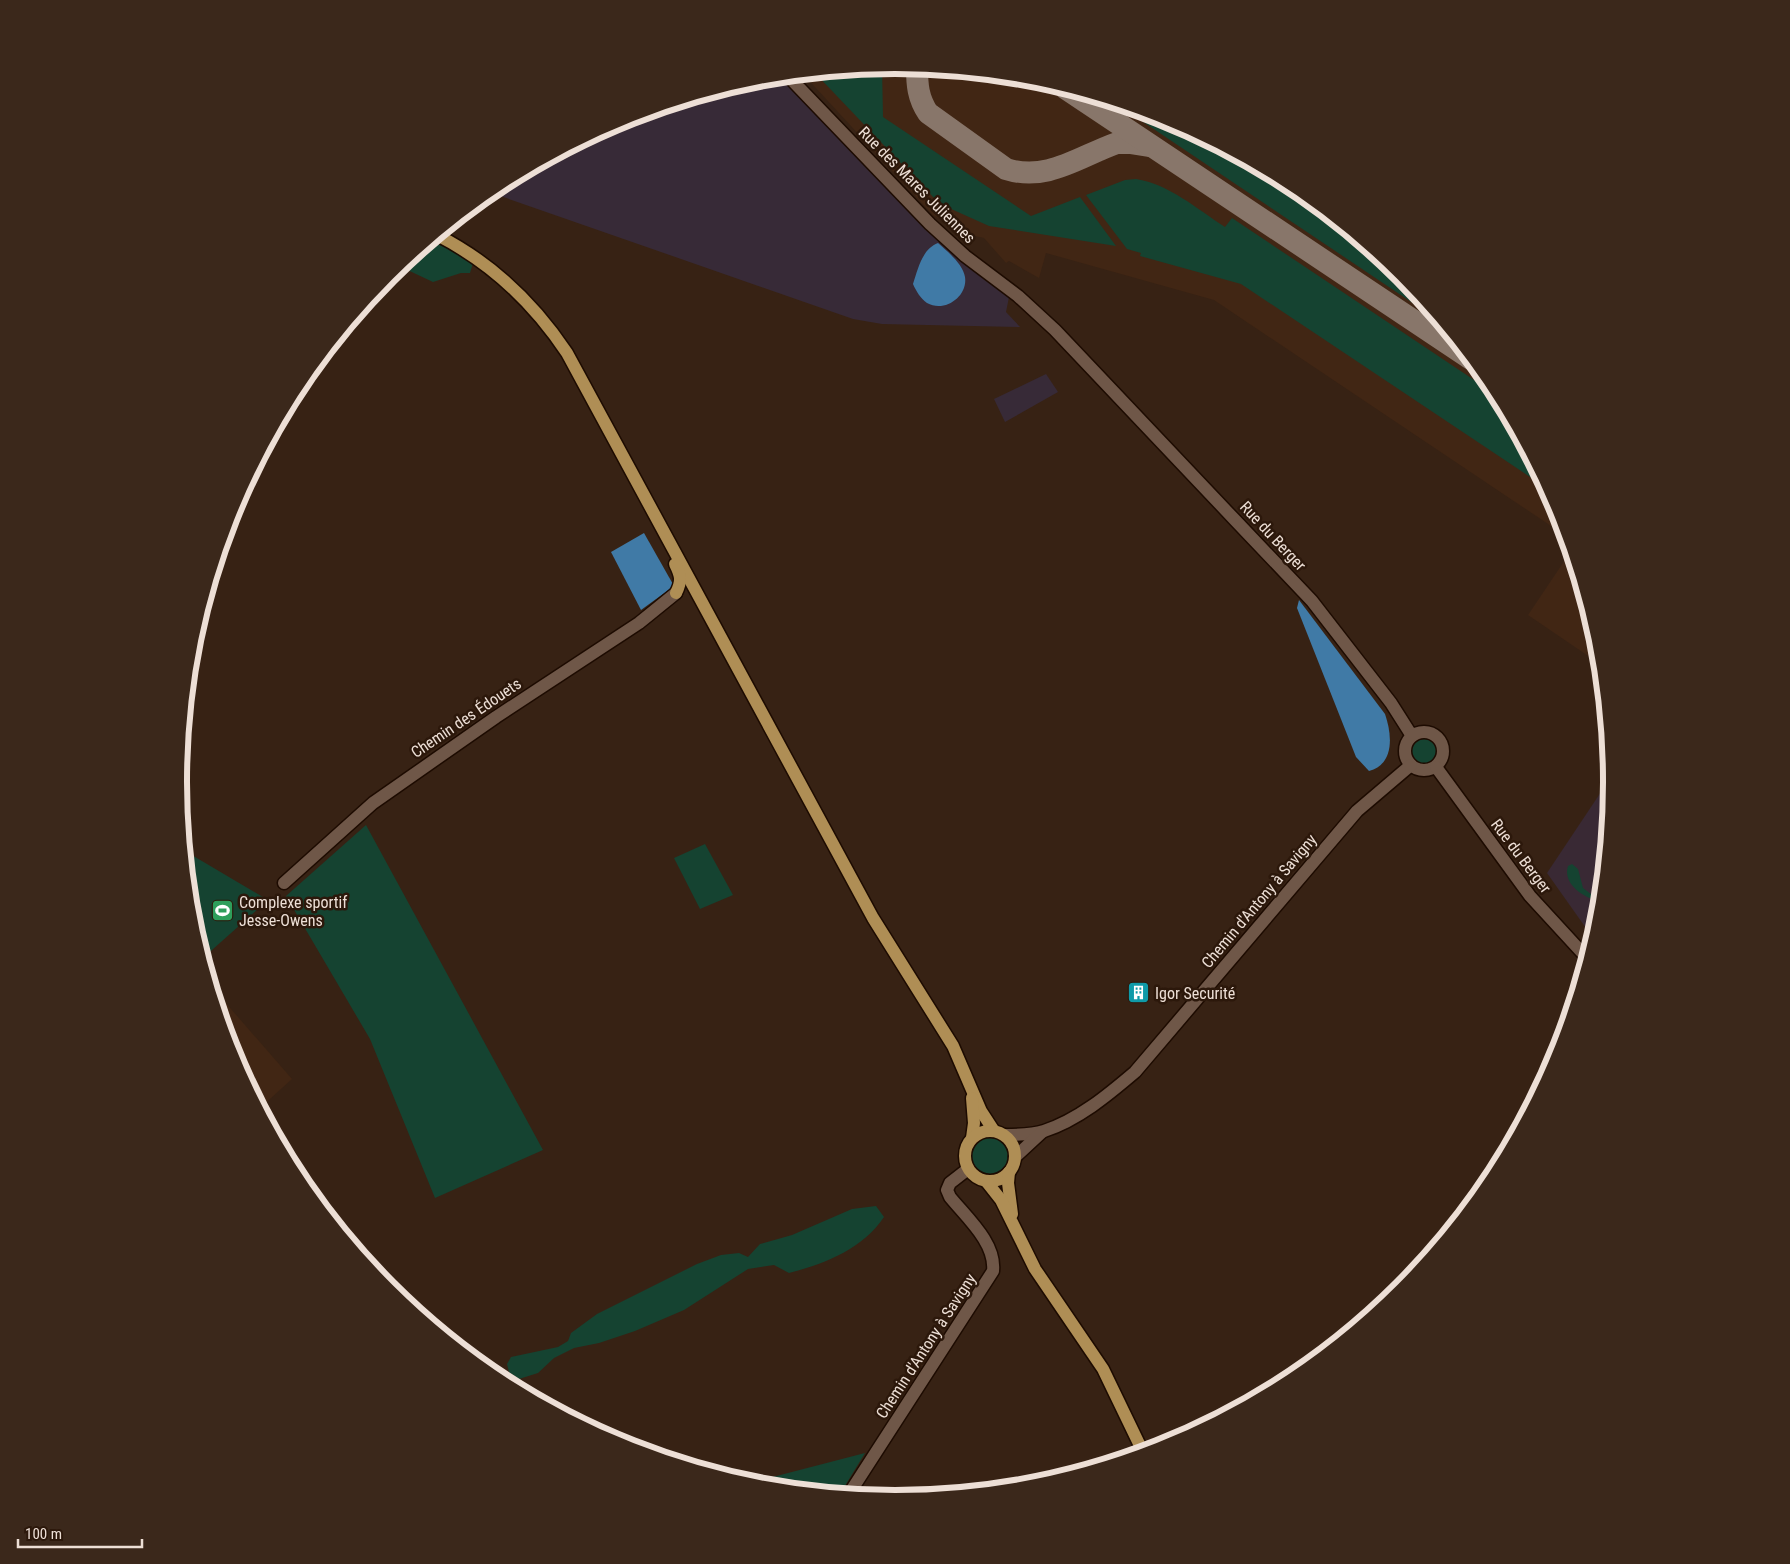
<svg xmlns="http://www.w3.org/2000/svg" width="1790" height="1564" viewBox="0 0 1790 1564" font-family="'Roboto Condensed',sans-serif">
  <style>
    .commercial { fill: #392934 }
    .industrial { fill: #372a37 }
    .built { fill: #412614 }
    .green { fill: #154331 }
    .water { fill: #407aa6 }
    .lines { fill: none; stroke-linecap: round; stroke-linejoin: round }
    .taxiway { stroke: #88766a; stroke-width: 22 }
    .minor-casing { stroke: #1d0b01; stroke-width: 15 }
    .major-casing { stroke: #1d0b01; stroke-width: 15 }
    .minor { stroke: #6f5748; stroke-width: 12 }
    .major { stroke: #af8e55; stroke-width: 12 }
    .labels { text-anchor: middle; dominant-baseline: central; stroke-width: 5; stroke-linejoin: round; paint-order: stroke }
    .street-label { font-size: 16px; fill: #eddfd6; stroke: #2c180b }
    .poi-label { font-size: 16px; fill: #eddfd6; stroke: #2c180b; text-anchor: start }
    .rim { fill: none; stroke: #eddfd6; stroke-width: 6 }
  </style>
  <rect width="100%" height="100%" fill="#372214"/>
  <path class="commercial" d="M1611,777L1598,922L1593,938L1547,873Z"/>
  <g class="industrial">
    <path d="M797,75L1009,297L1006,312L1020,327L882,324L853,319L489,192L497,186L621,119L755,79Z"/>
    <path d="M1046,374L1058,392L1005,422L994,399Z"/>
  </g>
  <g class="built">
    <path d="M895,65L1035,79L1170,120L1294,186L1402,275L1491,384L1558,508L1566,536L1214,300L1046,253L1039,278L1009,261L1006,263L984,238L966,234L933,215L803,74Z"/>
    <path d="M1571,551L1598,642L1600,664L1528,615Z"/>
    <path d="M211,986L292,1079L260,1108L232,1056Z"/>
  </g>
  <g class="green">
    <path d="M882,66L883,117L1031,216L1080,197L1116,246L989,226L949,208L936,200L815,73Z"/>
    <path d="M1115,103L1170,120L1294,186L1402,275L1441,322Z"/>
    <path d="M1136,179C1169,184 1197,209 1225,227L1232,218L1498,396L1548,489L1241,284L1140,256L1141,253L1127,249L1086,195L1125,180Z"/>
    <path d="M432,239L473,263L470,273H461L433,282L399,266Z"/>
    <circle cx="1425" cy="752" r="13"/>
    <path d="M366,825L543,1150L435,1198L370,1039L286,896Z"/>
    <path d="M705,844L733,895L700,909L674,858Z"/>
    <path d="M185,851L268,900L203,958L192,922Z"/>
    <path d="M1572,864L1578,869L1583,888L1600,901C1585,899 1562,884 1568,866Z"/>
    <circle cx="989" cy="1156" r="20"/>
    <path d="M876,1206L884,1217C863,1249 824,1264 789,1273L774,1265L748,1269L684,1310L635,1331L599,1343L574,1348L554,1358L538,1373L519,1379L509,1372L507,1364L511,1357L558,1347L568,1341L571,1333L597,1314L697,1264L721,1255L739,1253L748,1257L760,1244L792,1235L852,1209Z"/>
    <path d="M865,1453L840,1494L749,1483Z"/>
  </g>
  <g class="water">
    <path d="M938,243C947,251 963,264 965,277C968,296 945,313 927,303C921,299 916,291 913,284C918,269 922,249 938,243Z"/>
    <path d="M644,533L674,586L641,610L611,552Z"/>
    <path d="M1299,600L1385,714C1392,734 1395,764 1369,771L1356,757L1297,608Z"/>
  </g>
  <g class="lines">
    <g class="taxiway">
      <path d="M917,67C917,85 918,98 928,113L1006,169C1047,182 1078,157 1117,143H1130L1149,146"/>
      <path d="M1065,88L1471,359"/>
    </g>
    <defs>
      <g id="minor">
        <path d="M788,76L930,224L965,256L1018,296L1055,330L1235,520L1312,601L1391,703L1412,736"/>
        <circle cx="1424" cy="751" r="19"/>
        <path d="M1436,767L1530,896L1587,958"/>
        <path d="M284,883L373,803L496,717L639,623L676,593"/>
        <path d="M1005,1135C1018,1135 1032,1135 1044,1131C1078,1120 1108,1095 1135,1072L1357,811L1411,765"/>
        <path d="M1015,1157L1042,1132"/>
        <path d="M849,1494L993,1271C996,1243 967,1218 950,1197L947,1190L950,1183L968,1169"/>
      </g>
      <g id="major">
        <path d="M437,235C492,263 533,302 567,353L873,918L953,1046L981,1111L994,1131"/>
        <path d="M675,564C681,576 682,581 676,593"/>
        <path d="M972,1098L974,1123L972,1138"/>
        <circle cx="990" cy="1156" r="25"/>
        <path d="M1009,1172L1008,1183L1012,1214"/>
        <path d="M986,1181L1001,1200L1035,1269L1103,1369L1143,1452"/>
      </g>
    </defs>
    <use href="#minor" class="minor-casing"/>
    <use href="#major" class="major-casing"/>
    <use href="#minor" class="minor"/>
    <use href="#major" class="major"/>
  </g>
  <defs>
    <symbol id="stadium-square" viewBox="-11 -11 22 22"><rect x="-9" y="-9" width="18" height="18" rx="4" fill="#2e9e5b" stroke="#2c180b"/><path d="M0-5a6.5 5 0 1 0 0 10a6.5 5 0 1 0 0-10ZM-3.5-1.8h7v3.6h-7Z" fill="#fff"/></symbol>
    <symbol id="building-square" viewBox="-11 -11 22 22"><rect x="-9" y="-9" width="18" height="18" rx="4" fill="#0f9aa8" stroke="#2c180b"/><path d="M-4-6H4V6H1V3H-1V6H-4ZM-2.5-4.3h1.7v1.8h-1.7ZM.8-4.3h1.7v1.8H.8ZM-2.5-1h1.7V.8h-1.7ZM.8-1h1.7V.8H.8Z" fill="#fff"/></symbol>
  </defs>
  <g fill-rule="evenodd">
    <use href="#stadium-square" x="210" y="898" width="25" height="25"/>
    <use href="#building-square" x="1126" y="980" width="25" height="25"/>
  </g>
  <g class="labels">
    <g class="street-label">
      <text transform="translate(917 185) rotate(45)">Rue des Mares Juliennes</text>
      <text transform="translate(1273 536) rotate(47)">Rue du Berger</text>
      <text transform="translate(466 718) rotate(-34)">Chemin des Édouets</text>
      <text transform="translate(1521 856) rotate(53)">Rue du Berger</text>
      <text transform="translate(1259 901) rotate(-50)">Chemin d'Antony à Savigny</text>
      <text transform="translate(926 1346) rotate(-57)">Chemin d'Antony à Savigny</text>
    </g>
    <g class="poi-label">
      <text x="239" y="902">Complexe sportif<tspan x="239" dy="18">Jesse-Owens</tspan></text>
      <text x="1155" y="993">Igor Securité</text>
    </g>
  </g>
  <path d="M0 0H1790V1564H0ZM187 782a708 708 0 1 1 1416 0a708 708 0 1 1-1416 0Z" fill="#3b281b" fill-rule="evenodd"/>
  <path class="rim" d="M187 782a708 708 0 1 1 1416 0a708 708 0 1 1-1416 0Z"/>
  <path d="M18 1539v8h124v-8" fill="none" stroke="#eddfd6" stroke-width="2.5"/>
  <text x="25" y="1539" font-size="15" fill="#eddfd6" stroke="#2c180b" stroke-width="4" paint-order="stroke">100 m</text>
</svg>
